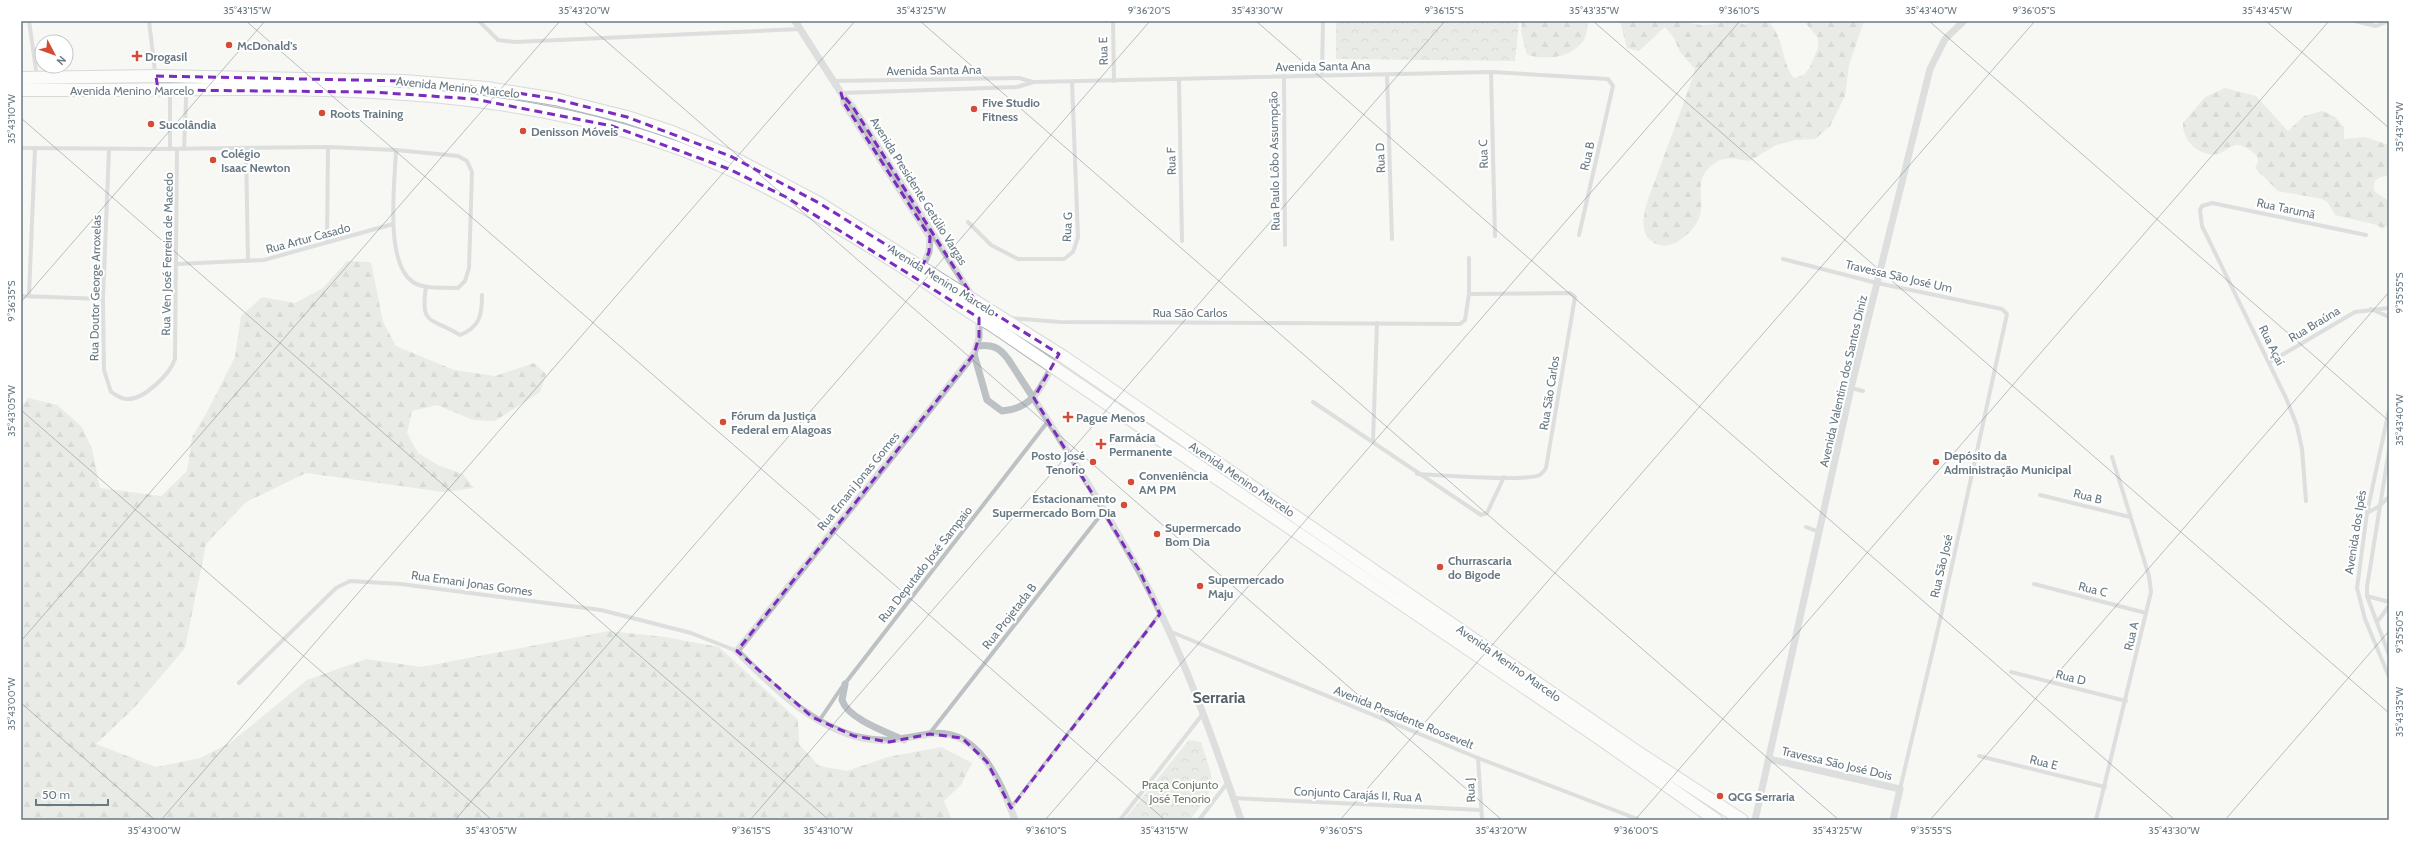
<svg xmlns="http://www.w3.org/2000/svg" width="2410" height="841" viewBox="0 0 2410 841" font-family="Cabin,sans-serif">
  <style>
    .forest { fill: url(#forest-firs) }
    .park { fill: url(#park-crowns) }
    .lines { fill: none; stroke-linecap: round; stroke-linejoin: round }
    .primary-casing { stroke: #b0b6b9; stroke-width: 14 }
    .minor { stroke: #bcc1c4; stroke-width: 4 }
    .tertiary { stroke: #bcc1c4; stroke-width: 7 }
    .primary { stroke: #fff; stroke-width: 12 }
    .marked { fill: none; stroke: #7b2cbf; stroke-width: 3; stroke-dasharray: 8 5; stroke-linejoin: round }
    .ticks { fill: none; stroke: #687983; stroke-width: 1; stroke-opacity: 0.45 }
    .poi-dot { fill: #d54c36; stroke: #fff; stroke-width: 1.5 }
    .labels { text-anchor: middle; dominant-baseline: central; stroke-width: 4; stroke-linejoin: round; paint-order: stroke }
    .poi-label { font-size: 12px; font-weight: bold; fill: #687983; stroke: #fff; text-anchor: start }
    .street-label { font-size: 12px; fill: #687983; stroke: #fff }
    .park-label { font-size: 12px; fill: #6c7a67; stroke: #fff }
    .district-label { font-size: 16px; font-weight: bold; fill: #566268; stroke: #fff }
    .neatline { fill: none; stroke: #687983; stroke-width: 1.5 }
    .ticks-label { font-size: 10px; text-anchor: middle; fill: #687983 }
  </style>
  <defs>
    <pattern id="forest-firs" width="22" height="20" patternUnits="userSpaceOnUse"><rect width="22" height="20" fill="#d7dbd4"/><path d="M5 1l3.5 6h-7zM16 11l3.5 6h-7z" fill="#b2b6b1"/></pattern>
    <pattern id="park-crowns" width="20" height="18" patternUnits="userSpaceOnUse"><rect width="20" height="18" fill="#d7dbd4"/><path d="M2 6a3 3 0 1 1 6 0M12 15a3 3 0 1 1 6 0" fill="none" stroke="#b2b6b1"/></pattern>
  </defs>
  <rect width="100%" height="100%" fill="#f7f7f4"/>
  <g class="forest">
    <path d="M1522,21H1588C1587,26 1587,35 1584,40C1572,58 1547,60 1527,55L1521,31Z"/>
    <path d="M1620,21H1688C1706,32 1727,16 1745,25L1750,21H1766C1785,33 1780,62 1794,78L1804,75L1810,67L1818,48V38L1804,21H1864L1849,65L1845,96L1830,126L1815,139L1795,140L1776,145L1750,161C1739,160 1725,155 1715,163C1692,178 1705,195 1700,215C1697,229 1674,250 1659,245C1631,236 1648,199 1655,181C1668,144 1683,107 1695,69L1680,52L1674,38L1665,27L1639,51L1627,48Z"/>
    <path d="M2225,88L2256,96L2288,131L2304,116L2323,111L2335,117L2344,127V139L2365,137L2389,145V176C2378,176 2371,180 2375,192L2389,201V225L2382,229L2377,225L2335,215L2328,203L2322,199L2278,191L2255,168L2258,162L2257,156C2252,151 2243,144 2235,145C2229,147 2224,152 2218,154C2200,157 2182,141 2183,123L2205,97Z"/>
    <path d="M347,261L371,262L383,322L396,346L454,370L495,376L534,363L546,374L540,392L495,421L473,420L437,405L412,411L407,433L418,453L440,466L463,474L474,488L444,492L306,473L246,502L206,544L185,648L134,708L96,744L156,767L200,758L230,743L307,680L366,659L422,667L609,631L665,637L719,647L798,720L799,744L819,766L847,771L888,757L941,747L972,763L961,785L944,801L952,820H21V408L28,398L57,405L82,427L92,449L100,488L161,496L187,471L192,437L207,412L235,357L241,316L262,297L295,303L323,288Z"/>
  </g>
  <g class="park">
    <path d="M1336,21H1519L1515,61L1336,59Z"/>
    <path d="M1189,740L1201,742C1215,787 1219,782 1190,820H1124Z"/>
  </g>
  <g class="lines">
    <defs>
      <g id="primary">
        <path d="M21,78L156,76L404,81L487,88L555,99L627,117L672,132L730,156L819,203L1064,357L1636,751L1742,820"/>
        <path d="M21,90C258,92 507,68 729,169C796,200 860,239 921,279C944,294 966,311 990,324L1596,736L1716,820"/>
      </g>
    </defs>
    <use href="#primary" class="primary-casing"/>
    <g class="minor">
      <path d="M29,21L37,77"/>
      <path d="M149,21L157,88"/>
      <path d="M479,21L498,40L515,42L800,29"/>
      <path d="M1113,21L1114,81"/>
      <path d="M2355,21L2376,26L2389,21"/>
      <path d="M1491,72L1495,236"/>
      <path d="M1322,74L1323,21"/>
      <path d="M1387,75L1392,239"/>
      <path d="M1284,76L1285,245"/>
      <path d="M834,81L1019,78L1033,82"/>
      <path d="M1179,81L1182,241"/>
      <path d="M842,93L1017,87L1034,82L1491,72L1608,79L1613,86L1579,235"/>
      <path d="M21,148L157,149L328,147L396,150L458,156L467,161L472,172L469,268L465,281L458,288C444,287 425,290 413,282C384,263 395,181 396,150"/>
      <path d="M109,149L103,299L104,370L111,392C116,395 120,398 126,399C143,401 170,374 175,359L177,149"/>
      <path d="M170,149V90"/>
      <path d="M184,149L187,77"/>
      <path d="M246,149L248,261"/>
      <path d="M968,222L991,245L1018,259H1064L1073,252L1078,237L1072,82"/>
      <path d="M327,241L328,147"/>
      <path d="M1783,259L1877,283L2002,309L2007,314L1940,620L1900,789"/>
      <path d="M178,264L264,260L393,224"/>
      <path d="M426,287C420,326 431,317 460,335C480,327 482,315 482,295"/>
      <path d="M21,296L103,299"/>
      <path d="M29,296L35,148"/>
      <path d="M2371,309L2389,317"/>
      <path d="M1009,318L1060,322L1460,324L1465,320L1469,294V258"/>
      <path d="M2270,362L2355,312L2389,308"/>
      <path d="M1851,388L1863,391"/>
      <path d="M1313,402L1481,515L1487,513L1504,477"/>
      <path d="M2389,410L2367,513L2357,588L2365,619L2389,677"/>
      <path d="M1373,441L1377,323"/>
      <path d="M2389,450L2367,587V596L2389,655"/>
      <path d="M1417,474C1439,475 1525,482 1540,475C1543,473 1544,471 1546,468L1575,297L1570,293L1469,294"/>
      <path d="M2040,495L2130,517"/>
      <path d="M2306,501L2302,449L2297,426L2286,398L2202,226L2200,210L2202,206L2212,203L2366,235"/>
      <path d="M2367,513L2378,507L2389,497"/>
      <path d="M1806,527L1819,532"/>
      <path d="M2034,584L2146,613"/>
      <path d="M2367,596L2389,602"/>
      <path d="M2377,622L2389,606"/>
      <path d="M1169,631L1478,758L1640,820"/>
      <path d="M2011,672L2126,701"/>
      <path d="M239,683L336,588L350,581L401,584L601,610L691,633L737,651"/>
      <path d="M819,721L840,690L1049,420"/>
      <path d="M930,733L1103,512"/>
      <path d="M1979,756L2105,787"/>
      <path d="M1478,758L1482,820"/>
      <path d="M1233,798L1481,810"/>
      <path d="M1011,808L1160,614"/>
      <path d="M1120,820L1202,715"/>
      <path d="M1199,820L1228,782"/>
      <path d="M2096,820L2151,592L2149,576L2112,457"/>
    </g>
    <g class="tertiary">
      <path d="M795,21L841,93L853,107L974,299"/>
      <path d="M843,97L844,103L930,237L929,252L921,270"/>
      <path d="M979,318V337L974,354L737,651C771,685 807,722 854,736C885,744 899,739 929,734C978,726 1001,782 1015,820"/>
      <path d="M977,346C992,344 999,347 1008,359C1053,428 1099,498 1139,571C1182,649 1212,736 1241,820"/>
      <path d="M974,354L987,400L1002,411C1038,408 1042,382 1059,354"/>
      <path d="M845,684L842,700C848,719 886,732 904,740"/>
      <path d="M1769,759L1900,789L1893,820"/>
      <path d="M1755,820L1851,388L1930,69L1945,39L1964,21"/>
    </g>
    <use href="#primary" class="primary"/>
  </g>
  <path d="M0 0H2410V841H0ZM156,76L404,81L487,88L555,99L627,117L730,156L819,203L922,267L929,252L930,237L844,103L841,93L853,107L976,302L1059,354L1034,398L1139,570L1160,614L1011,808L987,762L962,738L930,734L889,742L854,736L812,717L737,651L974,354L979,337V318L786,197L729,169L612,126L474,99L372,92L158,90Z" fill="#f7f7f4" fill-opacity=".55" fill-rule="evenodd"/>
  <path class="marked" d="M156,76L404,81L487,88L555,99L627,117L730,156L819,203L922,267L929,252L930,237L844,103L841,93L853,107L976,302L1059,354L1034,398L1139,570L1160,614L1011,808L987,762L962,738L930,734L889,742L854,736L812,717L737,651L974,354L979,337V318L786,197L729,169L612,126L474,99L372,92L158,90Z"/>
  <path class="ticks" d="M246,21L1165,820M583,21L1502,820M920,21L1839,820M1256,21L2175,820M1593,21L2389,713M1929,21L2389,421M2266,21L2389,128M21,118L829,820M21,302L265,21M21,410L492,820M21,641L560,21M21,703L155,820M161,820L855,21M455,820L1150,21M750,820L1445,21M1045,820L1740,21M1340,820L2035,21M1635,820L2329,21M1930,820L2389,292M2225,820L2389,631"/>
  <g class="poi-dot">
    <circle cx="229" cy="45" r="4"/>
    <path d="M135 50h4v4h4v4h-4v4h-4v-4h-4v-4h4z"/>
    <circle cx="974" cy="109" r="4"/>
    <circle cx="322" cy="113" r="4"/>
    <circle cx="151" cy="124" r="4"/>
    <circle cx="523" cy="131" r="4"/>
    <circle cx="213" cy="160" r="4"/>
    <path d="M1066 411h4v4h4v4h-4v4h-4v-4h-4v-4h4z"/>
    <circle cx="723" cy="422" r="4"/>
    <path d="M1099 438h4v4h4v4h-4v4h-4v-4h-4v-4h4z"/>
    <circle cx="1093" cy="462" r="4"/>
    <circle cx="1936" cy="462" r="4"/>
    <circle cx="1131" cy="482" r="4"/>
    <circle cx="1124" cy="505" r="4"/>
    <circle cx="1157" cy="534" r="4"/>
    <circle cx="1440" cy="567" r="4"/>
    <circle cx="1200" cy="586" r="4"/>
    <circle cx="1720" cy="796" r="4"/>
  </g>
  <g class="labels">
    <g class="poi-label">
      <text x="237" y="45">McDonald's</text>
      <text x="145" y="56">Drogasil</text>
      <text x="982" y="102">Five Studio<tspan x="982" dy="14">Fitness</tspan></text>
      <text x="330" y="113">Roots Training</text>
      <text x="159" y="124">Sucolândia</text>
      <text x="531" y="131">Denisson Móveis</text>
      <text x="221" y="153">Colégio<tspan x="221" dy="14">Isaac Newton</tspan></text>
      <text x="731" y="415">Fórum da Justiça<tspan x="731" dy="14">Federal em Alagoas</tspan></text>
      <text x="1076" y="417">Pague Menos</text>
      <text x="1109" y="437">Farmácia<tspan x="1109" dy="14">Permanente</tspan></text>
      <text x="1085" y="455" text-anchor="end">Posto José<tspan x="1085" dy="14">Tenorio</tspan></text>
      <text x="1944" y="455">Depósito da<tspan x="1944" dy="14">Administração Municipal</tspan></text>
      <text x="1139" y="475">Conveniência<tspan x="1139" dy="14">AM PM</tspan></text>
      <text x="1116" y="498" text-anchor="end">Estacionamento<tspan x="1116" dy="14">Supermercado Bom Dia</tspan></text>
      <text x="1165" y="527">Supermercado<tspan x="1165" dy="14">Bom Dia</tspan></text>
      <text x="1448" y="560">Churrascaria<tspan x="1448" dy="14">do Bigode</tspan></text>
      <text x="1208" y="579">Supermercado<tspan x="1208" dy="14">Maju</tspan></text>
      <text x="1728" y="796">QCG Serraria</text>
    </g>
    <g class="street-label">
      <text transform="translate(1103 51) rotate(-91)">Rua E</text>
      <text transform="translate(1323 66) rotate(-1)">Avenida Santa Ana</text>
      <text transform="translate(934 70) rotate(-1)">Avenida Santa Ana</text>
      <text transform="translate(458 87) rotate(6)">Avenida Menino Marcelo</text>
      <text x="132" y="90">Avenida Menino Marcelo</text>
      <text transform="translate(1483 154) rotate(-92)">Rua C</text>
      <text transform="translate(1587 156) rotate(-77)">Rua B</text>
      <text transform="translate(1380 158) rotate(-92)">Rua D</text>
      <text transform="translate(1171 161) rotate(-91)">Rua F</text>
      <text transform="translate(1274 161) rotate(-91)">Rua Paulo Lôbo Assumpção</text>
      <text transform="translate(919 191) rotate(58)">Avenida Presidente Getúlio Vargas</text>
      <text transform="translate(2286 208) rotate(12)">Rua Tarumã</text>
      <text transform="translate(1067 227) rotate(-87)">Rua G</text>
      <text transform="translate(308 238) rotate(-15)">Rua Artur Casado</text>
      <text transform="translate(167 254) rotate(-89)">Rua Ven José Ferreira de Macedo</text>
      <text transform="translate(1899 276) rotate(13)">Travessa São José Um</text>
      <text transform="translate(942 280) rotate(32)">Avenida Menino Marcelo</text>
      <text transform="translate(95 288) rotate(-89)">Rua Doutor George Arroxelas</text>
      <text x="1190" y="312">Rua São Carlos</text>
      <text transform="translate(2314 324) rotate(-31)">Rua Braúna</text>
      <text transform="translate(2272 345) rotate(64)">Rua Açaí</text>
      <text transform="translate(1843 381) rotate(-77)">Avenida Valentim dos Santos Diniz</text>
      <text transform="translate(1549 393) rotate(-81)">Rua São Carlos</text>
      <text transform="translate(1242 479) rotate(34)">Avenida Menino Marcelo</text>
      <text transform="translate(858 481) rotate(-51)">Rua Ernani Jonas Gomes</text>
      <text transform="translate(2088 496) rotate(14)">Rua B</text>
      <text transform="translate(2355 532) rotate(-81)">Avenida dos Ipês</text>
      <text transform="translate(925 564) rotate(-52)">Rua Deputado José Sampaio</text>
      <text transform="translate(1941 566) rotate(-77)">Rua São José</text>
      <text transform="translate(472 583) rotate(8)">Rua Emani Jonas Gomes</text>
      <text transform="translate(2093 589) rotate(14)">Rua C</text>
      <text transform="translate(1009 616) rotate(-52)">Rua Projetada B</text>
      <text transform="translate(2131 636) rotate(-77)">Rua A</text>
      <text transform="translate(1509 663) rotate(35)">Avenida Menino Marcelo</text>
      <text transform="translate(2071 677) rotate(14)">Rua D</text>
      <text transform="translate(1404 717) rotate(22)">Avenida Presidente Roosevelt</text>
      <text transform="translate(2044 762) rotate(14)">Rua E</text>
      <text transform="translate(1837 763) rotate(13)">Travessa São José Dois</text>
      <text transform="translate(1470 790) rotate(-93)">Rua J</text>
      <text transform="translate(1358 794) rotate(3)">Conjunto Carajás II, Rua A</text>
    </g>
    <g class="park-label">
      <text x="1180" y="784">Praça Conjunto<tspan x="1180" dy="14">José Tenorio</tspan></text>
    </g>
    <g class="district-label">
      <text x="1219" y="697">Serraria</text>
    </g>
  </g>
  <rect width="2410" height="841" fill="none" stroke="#ffffff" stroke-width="44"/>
  <g transform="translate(54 54) rotate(131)"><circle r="19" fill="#ffffff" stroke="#c3c9cd"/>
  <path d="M0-3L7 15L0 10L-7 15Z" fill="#d54c36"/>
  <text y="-6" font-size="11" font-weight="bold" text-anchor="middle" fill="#687983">N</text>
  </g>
  <path d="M36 799v6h72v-6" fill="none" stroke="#687983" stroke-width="2"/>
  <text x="42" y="799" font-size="12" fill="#687983" stroke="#ffffff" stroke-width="3" paint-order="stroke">50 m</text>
  <rect x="22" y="22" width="2366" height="797" class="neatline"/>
  <g class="ticks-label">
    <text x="247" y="14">35°43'15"W</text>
    <text x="584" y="14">35°43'20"W</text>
    <text x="921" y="14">35°43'25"W</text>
    <text x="1149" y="14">9°36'20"S</text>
    <text x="1257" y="14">35°43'30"W</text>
    <text x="1444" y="14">9°36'15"S</text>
    <text x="1594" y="14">35°43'35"W</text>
    <text x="1739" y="14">9°36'10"S</text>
    <text x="1931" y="14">35°43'40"W</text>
    <text x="2034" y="14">9°36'05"S</text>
    <text x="2267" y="14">35°43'45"W</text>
    <text transform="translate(11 119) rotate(-90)" y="4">35°43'10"W</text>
    <text transform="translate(2399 127) rotate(-90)" y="4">35°43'45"W</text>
    <text transform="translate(2399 293) rotate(-90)" y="4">9°35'55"S</text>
    <text transform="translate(11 301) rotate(-90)" y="4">9°36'35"S</text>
    <text transform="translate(11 411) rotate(-90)" y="4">35°43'05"W</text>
    <text transform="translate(2399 420) rotate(-90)" y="4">35°43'40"W</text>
    <text transform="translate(2399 632) rotate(-90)" y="4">9°35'50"S</text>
    <text transform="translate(11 704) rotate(-90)" y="4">35°43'00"W</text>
    <text transform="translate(2399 712) rotate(-90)" y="4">35°43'35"W</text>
    <text x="154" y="834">35°43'00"W</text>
    <text x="491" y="834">35°43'05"W</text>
    <text x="751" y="834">9°36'15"S</text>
    <text x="828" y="834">35°43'10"W</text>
    <text x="1046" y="834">9°36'10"S</text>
    <text x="1164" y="834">35°43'15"W</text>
    <text x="1341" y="834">9°36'05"S</text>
    <text x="1501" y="834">35°43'20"W</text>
    <text x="1636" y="834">9°36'00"S</text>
    <text x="1837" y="834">35°43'25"W</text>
    <text x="1931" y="834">9°35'55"S</text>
    <text x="2174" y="834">35°43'30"W</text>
  </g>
</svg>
